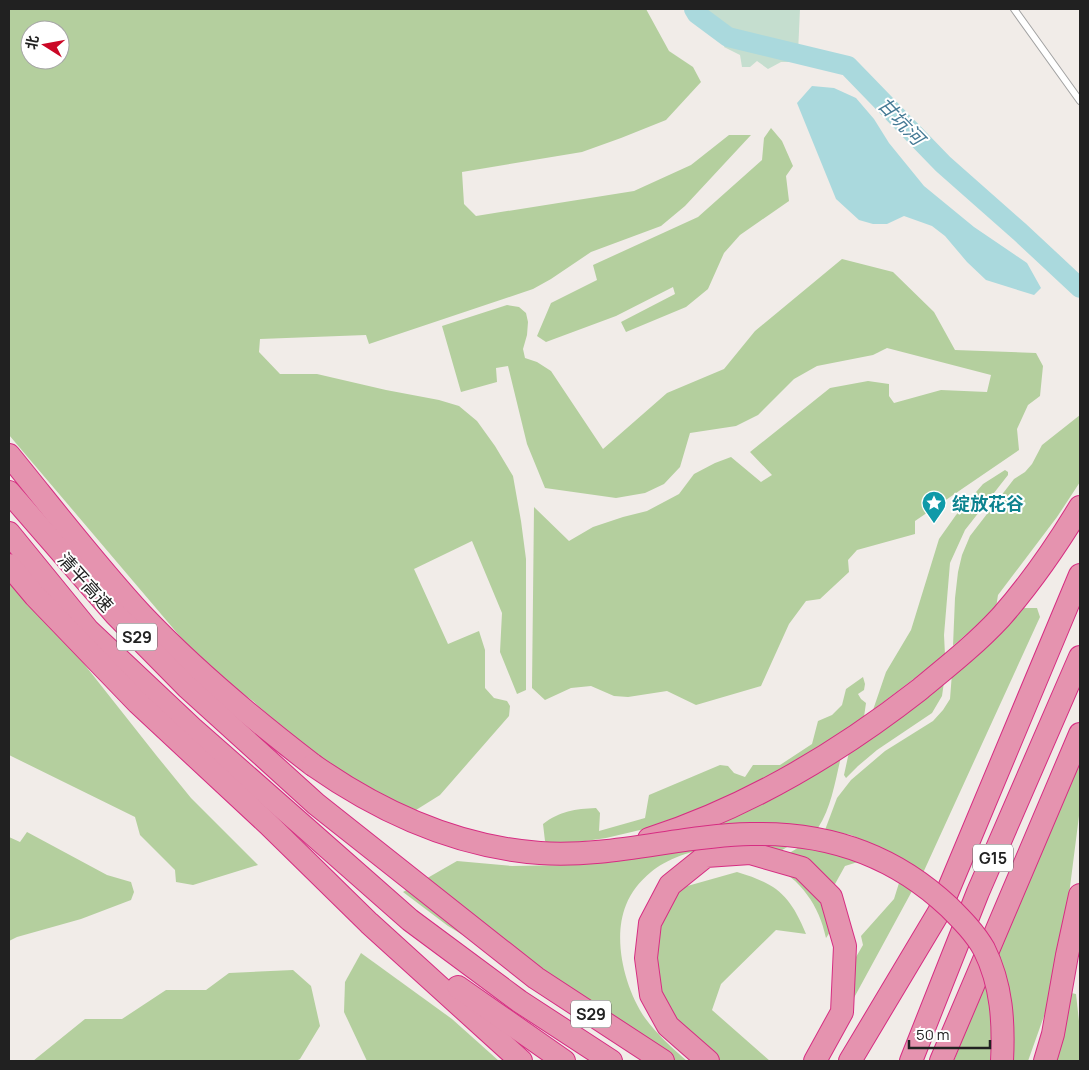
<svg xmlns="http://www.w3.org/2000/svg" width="1089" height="1070" viewBox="0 0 1089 1070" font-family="Manrope,'Noto Sans SC',sans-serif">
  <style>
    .forest { fill: #b4cf9e; fill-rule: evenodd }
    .wetland { fill: #c5decf }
    .water { fill: #aad9dd }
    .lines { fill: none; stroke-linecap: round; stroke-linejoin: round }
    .river { stroke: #aad9dd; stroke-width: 20 }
    .service-casing { stroke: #a2a2a2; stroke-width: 8 }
    .motorway-casing { stroke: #d62d82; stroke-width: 24 }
    .service { stroke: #fff; stroke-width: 6 }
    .motorway { stroke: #e593af; stroke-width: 22 }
    .motorway-bridge-casing { stroke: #d62d82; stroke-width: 24; stroke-linecap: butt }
    .motorway-bridge { stroke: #e593af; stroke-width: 22 }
    .labels { text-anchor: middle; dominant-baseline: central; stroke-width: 4; stroke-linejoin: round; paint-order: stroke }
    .shield { fill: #fff; stroke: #646464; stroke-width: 1 }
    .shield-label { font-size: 16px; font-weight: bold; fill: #212121 }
    .culture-label { font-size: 18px; font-weight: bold; fill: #0d838f; stroke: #fff; text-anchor: start }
    .street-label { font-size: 18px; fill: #212121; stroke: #fff }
    .water-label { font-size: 19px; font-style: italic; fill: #467b96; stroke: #fff }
  </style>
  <rect width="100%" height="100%" fill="#f1ece8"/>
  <g class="forest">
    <path d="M9,9H646L669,51L693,67L701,82L666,120L621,138L582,152L462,172L464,204L476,216L634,191L691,165L729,135H751L685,206L661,226L591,252L551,279L533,289L369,344L366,335L260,339L259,352L280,374H317L386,390L439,400L459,406L477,421L495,446L513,476L521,521L526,559V690L517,694L500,652L502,613L472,541L414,569L448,644L479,631L485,650V688L494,698L507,701L510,706L509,716L440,795L416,810L360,786L307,750L253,701L206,667L9,435ZM30,30H60V60H30Z"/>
    <path d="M771,128L782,141L793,166L786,176L789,201L740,235L724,253L708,289L686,307L626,332L621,322L675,294L673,287L616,316L546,342L537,336L551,303L597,280L593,265L698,217L762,160L764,138Z"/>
    <path d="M842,259L893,272L934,312L955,350L1036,353L1043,366L1040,396L1028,405L1017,429L1019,450L915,521V534L857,550L848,560L849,572L820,599L806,601L789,624L761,686L696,705L667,691L628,697L614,696L591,686L571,688L545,700L532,688L534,507L569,541L593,527L623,517L647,511L679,494L694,474L715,463L731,457L761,482L772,475L750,452L830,388L868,381L889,384V396L894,403L941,390L987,392L991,375L887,348L873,355L817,366L794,379L758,415L736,426L690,433L680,467L664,484L645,493L616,498L545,488L527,444L508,366L496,368L497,382L461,392L442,326L507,305L519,307L526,313L528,322L527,335L523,349L525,358L537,362L551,371L603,449L667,393L724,369L755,331Z"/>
    <path d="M1080,415V482L1057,517L998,595L996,608L953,646L955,598L958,572L962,555L970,536L1014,479L1025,472L1032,464L1042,445Z"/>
    <path d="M1005,470L1008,472V475L965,530L950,563L944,635L945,655L873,710L886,672L911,630L939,539L956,515L983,484Z"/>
    <path d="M9,569L156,755L191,798L258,865L193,885L176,882L175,870L140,835L135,817L9,755Z"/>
    <path d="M1020,608H1037L1040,617L923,873L890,852L851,835L825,830L837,798L851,780L885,751L933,721L943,710L950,699L952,673Z"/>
    <path d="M863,677L865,684L864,690L858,694L861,699L866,703L864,717L836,737L760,782L670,823L606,838L551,846L545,841L543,824C560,811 575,809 596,808L600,813L599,831L645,818L649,795L720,765L728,766L734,773L745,777L753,765H780L812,744L818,721L832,715L842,705L846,689Z"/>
    <path d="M944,682L942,696L932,713L877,750L858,766L846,778L844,775L849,752Z"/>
    <path d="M1080,749V808L1062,950L1049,1002L1028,1061H1009C1016,1021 1013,993 997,955Z"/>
    <path d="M841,757C835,781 832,806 818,828L805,826L714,827Z"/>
    <path d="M27,832L107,875L131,882L134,892L131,900L81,919L17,937L9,941V837L20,842Z"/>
    <path d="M722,844H792L766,860C750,856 733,850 717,849C696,848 666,859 651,872C640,881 631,892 626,905C612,939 625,989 645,1018C657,1034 672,1048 687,1061H671L448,926L403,892L457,861L512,866L566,865Z"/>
    <path d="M801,846L861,861L845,866L835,884L829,903L830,932L826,938C819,905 801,880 771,864Z"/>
    <path d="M737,872C777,884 790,895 806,934L776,930L721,984L712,1010L770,1061H715L683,1032L644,964L659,894Z"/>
    <path d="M899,883L912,891L849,1007V969L863,945L861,936L894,899Z"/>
    <path d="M361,953L452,1019L499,1061H367L344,1012L345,982Z"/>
    <path d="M293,970L311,986L320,1026L300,1059L296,1061H33L85,1019H122L166,990H206L229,973Z"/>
    <path d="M986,979L993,1021L990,1061H954Z"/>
    <path d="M1071,993L1076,994L1080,1030V1061H1052Z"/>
  </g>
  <path class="wetland" d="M694,9H800L798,53L791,62H781L768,69L757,61L750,67H742L740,55L724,47L728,37L697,14Z"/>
  <path class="water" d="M812,86L834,88L856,98L874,119L889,143L924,186L974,227L1027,263L1041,288L1034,295L986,280L967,262L945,236L932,226L904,216L887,224H873L859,220L836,199L797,103Z"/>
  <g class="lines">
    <path class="river" d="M694,9L697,14L728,37L848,66L943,164L1020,232L1080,288"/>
    <defs>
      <path id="service" d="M1014,9L1080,101"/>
      <g id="motorway">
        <path d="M9,455C53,509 95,564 142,615C194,670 253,719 313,765"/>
        <path d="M9,492L116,615L187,687L316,804L536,978L663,1061"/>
        <path d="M9,533L88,630L192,728L410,920L519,1001L611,1061"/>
        <path d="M9,565L35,596L138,703L268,824L369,923L521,1061"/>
        <path d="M649,839C748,807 837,754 919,690C947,667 976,644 1001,617C1031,583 1057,545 1080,507"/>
        <path d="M458,987L564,1061"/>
        <path d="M708,1061L668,1026L651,995L646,958L650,923L670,885L706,856L750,853L802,868L831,897L845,946L842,1012L815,1061"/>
        <path d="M850,1061L939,912L1080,575"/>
        <path d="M911,1061L978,892L1080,657"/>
        <path d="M941,1061L1080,734"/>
        <path d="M1045,1061L1053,1034L1067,955L1080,895"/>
      </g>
    </defs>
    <use href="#service" class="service-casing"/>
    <use href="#motorway" class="motorway-casing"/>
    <use href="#service" class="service"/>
    <use href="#motorway" class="motorway"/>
    <defs>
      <path id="motorway-bridge" d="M313,765C380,812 457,847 540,853C611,858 681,835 751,834C827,832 894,855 949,907C962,920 975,933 984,949C1002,985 1004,1023 1002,1061"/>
    </defs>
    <use href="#motorway-bridge" class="motorway-bridge-casing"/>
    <use href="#motorway-bridge" class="motorway-bridge"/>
  </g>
  <defs>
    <symbol id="sight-pin" viewBox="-11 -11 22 30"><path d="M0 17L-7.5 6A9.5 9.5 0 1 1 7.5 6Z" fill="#0f9aa8" stroke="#fff"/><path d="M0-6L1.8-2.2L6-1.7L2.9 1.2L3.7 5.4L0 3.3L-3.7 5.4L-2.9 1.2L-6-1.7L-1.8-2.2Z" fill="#fff"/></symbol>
  </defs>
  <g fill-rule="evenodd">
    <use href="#sight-pin" x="920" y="489" width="28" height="38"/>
  </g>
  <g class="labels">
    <g class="shield">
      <rect x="117" y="623.5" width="40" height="27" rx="4"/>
      <rect x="973" y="844.5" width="40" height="27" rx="4"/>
      <rect x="571" y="1000.5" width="40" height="27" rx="4"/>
    </g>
    <g class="shield-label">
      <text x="137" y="637">S29</text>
      <text x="993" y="858">G15</text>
      <text x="591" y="1014">S29</text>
    </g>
    <g class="culture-label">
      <text x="952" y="503">绽放花谷</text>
    </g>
    <g class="street-label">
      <text transform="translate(86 582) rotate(48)">清平高速</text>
    </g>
    <g class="water-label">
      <text transform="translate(901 121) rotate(46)">甘坑河</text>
    </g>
  </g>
  <rect width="1089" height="1070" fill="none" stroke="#212121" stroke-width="20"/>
  <g transform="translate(45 45) rotate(281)"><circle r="24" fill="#ffffff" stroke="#a6a6a6"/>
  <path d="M0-4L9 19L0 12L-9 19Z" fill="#cb0726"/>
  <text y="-8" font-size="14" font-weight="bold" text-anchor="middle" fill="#212121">北</text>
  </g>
  <path d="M909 1040v8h81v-8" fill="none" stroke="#212121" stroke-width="2.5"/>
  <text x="916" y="1040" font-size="15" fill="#212121" stroke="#ffffff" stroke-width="4" paint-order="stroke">50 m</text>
</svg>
